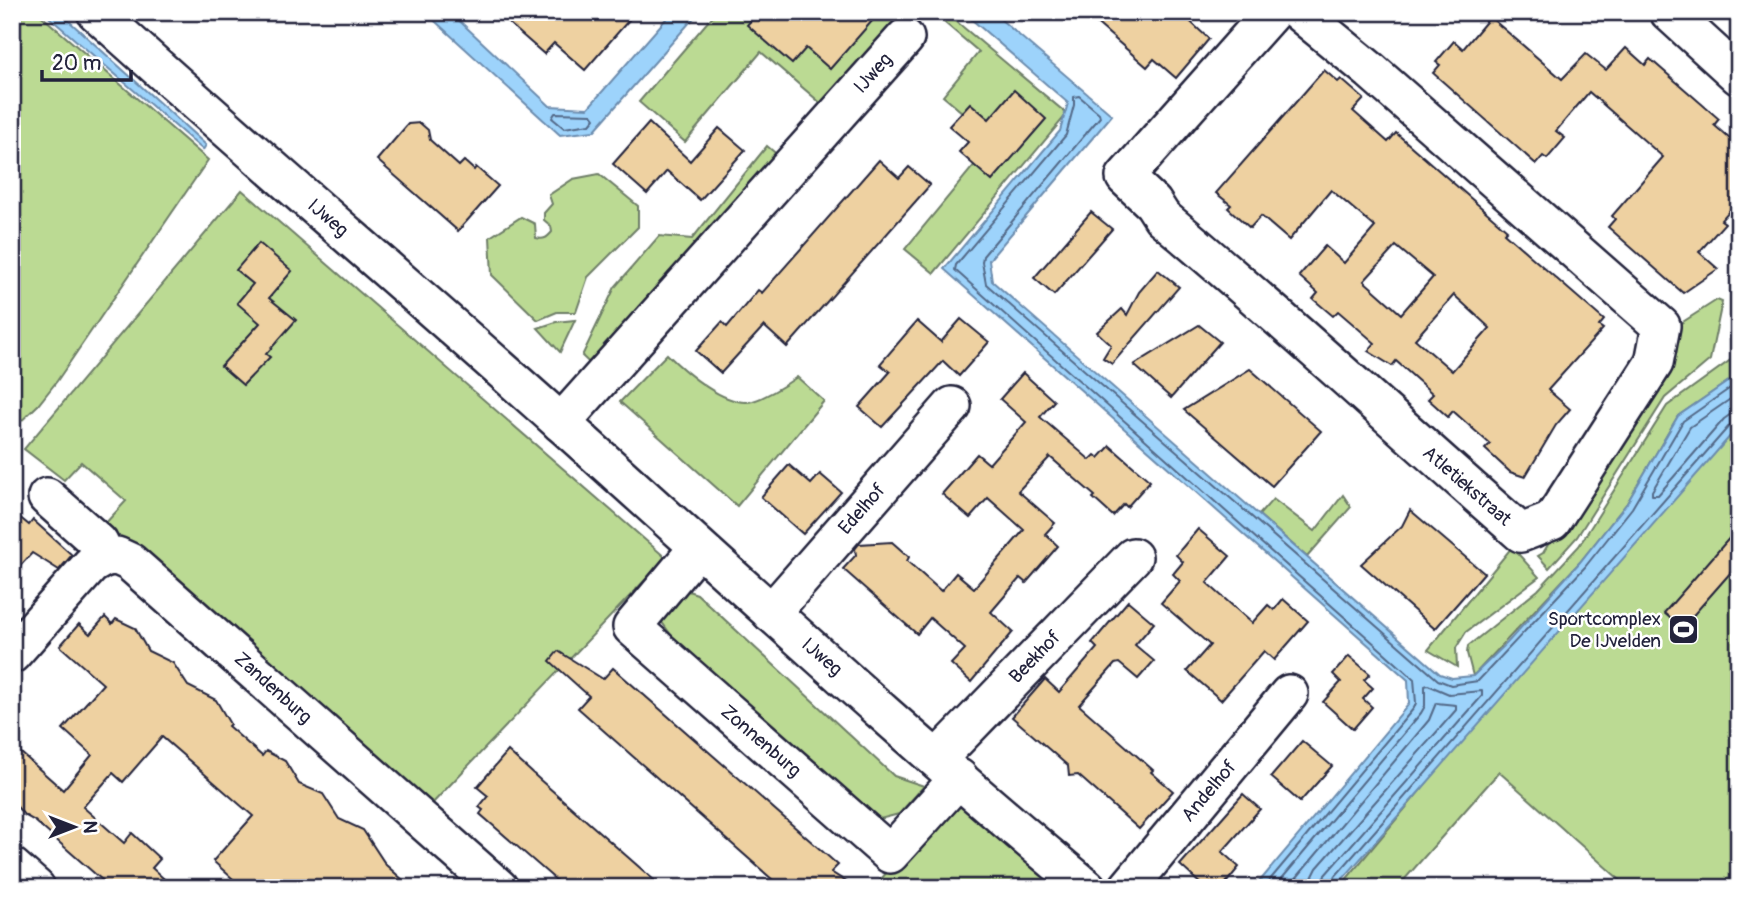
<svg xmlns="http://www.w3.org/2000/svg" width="1751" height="900" viewBox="0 0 1751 900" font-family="Pangolin,sans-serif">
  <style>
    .green { fill: #bbda93; stroke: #6e7e67; stroke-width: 2 }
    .water { fill: #9dd3fb; stroke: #6c8cae; stroke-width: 2 }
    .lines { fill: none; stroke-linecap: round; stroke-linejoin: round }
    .shore { stroke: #536988; stroke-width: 2 }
    .building { fill: #eed1a1; stroke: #22223b; stroke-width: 2; fill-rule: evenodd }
    .minor-casing { stroke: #22223b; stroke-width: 42 }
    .minor { stroke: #fff; stroke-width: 37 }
    .labels { text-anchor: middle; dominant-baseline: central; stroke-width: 5; stroke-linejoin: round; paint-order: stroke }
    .street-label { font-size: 19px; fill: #22223b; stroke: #fff }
    .poi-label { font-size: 19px; fill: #22223b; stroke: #fff; text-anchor: end }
  </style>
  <rect width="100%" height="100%" fill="#fff"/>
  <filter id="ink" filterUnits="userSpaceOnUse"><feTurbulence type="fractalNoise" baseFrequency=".0143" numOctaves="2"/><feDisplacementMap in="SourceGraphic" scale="14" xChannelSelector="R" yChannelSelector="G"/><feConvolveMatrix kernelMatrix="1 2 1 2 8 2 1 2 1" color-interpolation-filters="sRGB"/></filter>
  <g filter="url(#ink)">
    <g class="green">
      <path d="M12,12H37L208,160L57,381L38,405L12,430Z"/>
      <path d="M716,12H914L830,111L761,52L685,142L639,102Z"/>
      <path d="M932,12H945L1067,114L934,273L905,249L995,140L943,96L979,52Z"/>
      <path d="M767,146L786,162L600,373L582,356L615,287L659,236L692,239Z"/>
      <path d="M599,174L638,206V227L588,277L576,312H557L538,320L492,275L490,237L521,217L535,224L536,238C544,240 547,238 552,232L551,226L544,220V213L552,204L549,195L573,179Z"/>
      <path d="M242,190L666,558L429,807L103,526L126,501L81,462L64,480L24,449Z"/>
      <path d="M1717,300L1722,302L1710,360L1665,398L1577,537L1549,568L1538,556L1543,553L1649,377L1675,327Z"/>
      <path d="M575,320L560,352L538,328L556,322Z"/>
      <path d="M667,354C685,372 726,408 753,401C768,396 784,386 797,377L824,401L737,506L620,402Z"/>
      <path d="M1739,354V374L1678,416L1627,503L1580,562L1473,676L1467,653L1468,646L1538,590L1579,546L1667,406Z"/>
      <path d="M1739,408V888H1629L1499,772L1397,888H1339Z"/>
      <path d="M1343,495L1351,507L1307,557L1259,515L1273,499L1315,531Z"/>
      <path d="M1512,547L1539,577L1466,632L1456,648L1457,667L1428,650Z"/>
      <path d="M679,588L697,594L894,776L924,786L899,814L880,819L677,643L661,621Z"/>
      <path d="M972,802L1069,888H873L944,808Z"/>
    </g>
    <g class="water">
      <path d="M43,12H59L206,145L203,150Z"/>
      <path d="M425,12H450L550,106L588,108L672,12H699L594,131L560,135Z"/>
      <path d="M963,12H992L1112,115L989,260L992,281L1440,674L1452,678L1473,676L1507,643L1580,562L1627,503L1678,416L1739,374V426L1335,888H1254L1409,704L1408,680L944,269L1060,131L1068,103Z"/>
    </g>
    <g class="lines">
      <g class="shore">
        <path d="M555,113L592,114L595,118L590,124L564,128L552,118Z"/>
        <path d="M1739,393L1690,427L1652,491V495H1658L1724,419L1731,414L1739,413"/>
        <path d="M1263,888L1414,708L1416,703L1414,679L955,270L956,265L1066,135L1074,105V97L1079,96L1099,113L1100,117L983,256L982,262L986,284L1438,680L1451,685L1478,681L1585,567L1632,508L1683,421L1739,382"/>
        <path d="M1274,888L1421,713L1425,706V686L1428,685L1449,694L1482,691V696L1325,875L1322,888"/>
        <path d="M1288,888L1429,720L1436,703L1456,705V710L1317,868L1312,878L1311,888"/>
        <path d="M1330,888L1332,880L1730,425L1739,422"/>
      </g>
    </g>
    <g class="building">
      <path d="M496,12H636L585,70L554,43L544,54Z"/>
      <path d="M758,12H880L830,69L806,48L792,64L747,25Z"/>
      <path d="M1084,12H1180L1209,39L1176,78L1154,59L1147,67Z"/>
      <path d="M1490,17L1562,79L1586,54L1606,70L1626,48L1645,65L1650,59L1719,119L1714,125L1739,147V200L1721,220L1725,223L1699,252L1718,269L1683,293L1608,227L1615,219L1612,216L1663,157L1589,92L1556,131L1565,138L1547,159L1543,156L1536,164L1433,73L1440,65L1436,62L1454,41L1463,49Z"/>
      <path d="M1324,70L1338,82L1341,79L1364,99L1353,111L1388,142L1396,133L1507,230L1504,233L1604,320L1599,326L1603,329L1548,390L1570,409L1556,425L1525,477L1510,472L1485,449L1490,444L1453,411L1448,417L1428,399L1433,394L1396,361L1392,366L1368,351L1375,343L1338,311L1333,316L1313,299L1318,293L1299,276L1325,246L1344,263L1375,227L1331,190L1289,240L1261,216L1250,228L1228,208L1231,205L1216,193ZM1396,246L1433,277L1401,314L1364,281ZM1454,295L1490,328L1452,371L1415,339Z"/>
      <path d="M1014,90L1046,119L992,181L959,152L968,142L949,126L970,103L989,119Z"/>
      <path d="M420,123L428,130L430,140L459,166L464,161L474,170L476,167L498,186L458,231L377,160L408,124Z"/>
      <path d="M649,123L690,161L719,128L745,150L700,200L667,171L647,194L613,164Z"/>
      <path d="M879,160L899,178L909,167L930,185L787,347L764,326L721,373L696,351L722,322L727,327L758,290L762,293Z"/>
      <path d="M1091,212L1112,229L1054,295L1034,278Z"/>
      <path d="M259,243L292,271L269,298L296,320L266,354L270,357L243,385L221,366L260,323L237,303L253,284L236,270Z"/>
      <path d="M1158,270L1179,287L1112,364L1103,358L1111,345L1097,332L1122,309L1127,315L1139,292Z"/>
      <path d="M961,319L989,342L959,376L943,361L882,427L859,407L890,372L880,364L917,321L941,342Z"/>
      <path d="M1199,325L1220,342L1171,398L1134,365Z"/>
      <path d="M1250,369L1321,431L1272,486L1184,410Z"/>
      <path d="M1023,373L1054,401L1040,417L1090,460L1095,455L1099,458L1110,446L1150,481L1127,507L1124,504L1113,516L1093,498L1095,496L1050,457L1018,491L1055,523L1045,534L1058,546L1026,583L1020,578L991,612L1013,632L971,682L951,664L965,649L930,618L917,634L843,569L856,555L855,549L859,544L892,542L909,557L907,561L941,591L956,573L974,588L1024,530L988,498L970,518L942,494L977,454L989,464L1026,422L1000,399Z"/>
      <path d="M789,465L811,484L820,474L841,492L803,534L761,497Z"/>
      <path d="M1410,510L1484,573L1435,629L1361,564L1402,526Z"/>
      <path d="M12,511L29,525L33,520L72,555L59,570L32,553L12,575Z"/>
      <path d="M1739,527V563L1682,628L1664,613Z"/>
      <path d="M1198,529L1230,556L1207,583L1252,623L1268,605L1274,610L1283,599L1308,621L1274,660L1264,651L1221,700L1187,671L1210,645L1161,603L1180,581L1173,574L1183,562L1176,555Z"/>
      <path d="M1128,601L1154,623L1135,645L1154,661L1138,679L1119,663L1115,664L1079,705L1153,770L1151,772L1173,791L1139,829L1078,775L1069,776L1068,766L1012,717L1045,679L1059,692L1097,648L1092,643Z"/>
      <path d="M105,617L112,624L116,619L135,628L148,651L173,663L188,686L216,700L230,724L228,726L262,756L266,751L285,761L299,784L323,794L339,819L363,830L386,865L412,888H243L213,861L253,816L162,737L123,782L113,773L83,807L124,843L132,833L160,859L152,868L174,888H111L35,821L24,815L12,801V745L63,790L92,755L63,729L103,684L60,646L79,624L90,634Z"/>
      <path d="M558,651L603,679L613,668L838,865L831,872L856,888H782L578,708L589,696L550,661Z"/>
      <path d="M1349,656L1370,674L1364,680L1373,688L1363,699L1372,707L1353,729L1323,702L1341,682L1333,674Z"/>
      <path d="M1302,741L1332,766L1300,802L1271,777Z"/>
      <path d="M508,751L539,779L663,888H565L496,828L480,814L483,810L479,807L488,796L477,787Z"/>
      <path d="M1243,794L1260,809L1222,852L1239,867L1222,888H1205L1180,865Z"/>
    </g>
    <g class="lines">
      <defs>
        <g id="minor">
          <path d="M96,12C249,151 406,284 559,421C734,578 906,738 1087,888"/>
          <path d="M1272,12L1125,177L1153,203L1162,217C1284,319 1401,428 1521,533L1552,521L1654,363L1661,326L1371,71L1299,12"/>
          <path d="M1669,12L1739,76"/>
          <path d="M561,423L905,38"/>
          <path d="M47,497L99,543L105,557L117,556L130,562L499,888"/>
          <path d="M698,548L632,627L890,854L959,778"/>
          <path d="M771,613L952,406"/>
          <path d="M12,654L91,565L105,557"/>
          <path d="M938,758L1133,557"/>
          <path d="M12,867L36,888"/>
          <path d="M1128,888L1289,694"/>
        </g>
      </defs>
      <use href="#minor" class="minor-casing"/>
      <use href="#minor" class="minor"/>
    </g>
  </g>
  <defs>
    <symbol id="stadium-square" viewBox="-11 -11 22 22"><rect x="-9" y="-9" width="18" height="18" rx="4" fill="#22223b" stroke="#fff"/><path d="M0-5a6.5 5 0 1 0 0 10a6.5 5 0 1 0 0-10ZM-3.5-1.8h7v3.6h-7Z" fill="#fff"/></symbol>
  </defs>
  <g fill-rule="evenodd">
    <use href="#stadium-square" x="1666" y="612" width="35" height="35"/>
  </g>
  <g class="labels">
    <g class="street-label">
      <text transform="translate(873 73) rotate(-48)">IJweg</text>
      <text transform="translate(328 218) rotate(41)">IJweg</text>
      <text transform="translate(1467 486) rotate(41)">Atletiekstraat</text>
      <text transform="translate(862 509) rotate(-49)">Edelhof</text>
      <text transform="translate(822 657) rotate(41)">IJweg</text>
      <text transform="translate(1035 657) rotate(-46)">Beekhof</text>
      <text transform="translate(273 688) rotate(42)">Zandenburg</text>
      <text transform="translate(761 741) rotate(41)">Zonnenburg</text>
      <text transform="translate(1209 791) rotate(-50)">Andelhof</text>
    </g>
    <g class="poi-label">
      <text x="1661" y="619">Sportcomplex<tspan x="1661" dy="22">De IJvelden</tspan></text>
    </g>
  </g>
  <rect width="1751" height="900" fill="none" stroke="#fff" stroke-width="42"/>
  <rect x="21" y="21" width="1709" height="858" fill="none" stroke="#22223b" stroke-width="2.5" filter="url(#ink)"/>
  <g transform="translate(74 827) rotate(90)" stroke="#ffffff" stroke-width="5" paint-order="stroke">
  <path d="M0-5L12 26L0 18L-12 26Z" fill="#22223b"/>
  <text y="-10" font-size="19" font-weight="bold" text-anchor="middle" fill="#22223b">N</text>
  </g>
  <path d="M42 70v10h89v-10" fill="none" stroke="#22223b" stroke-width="3.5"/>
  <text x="52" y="70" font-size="21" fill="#22223b" stroke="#ffffff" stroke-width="5" paint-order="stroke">20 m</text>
</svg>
